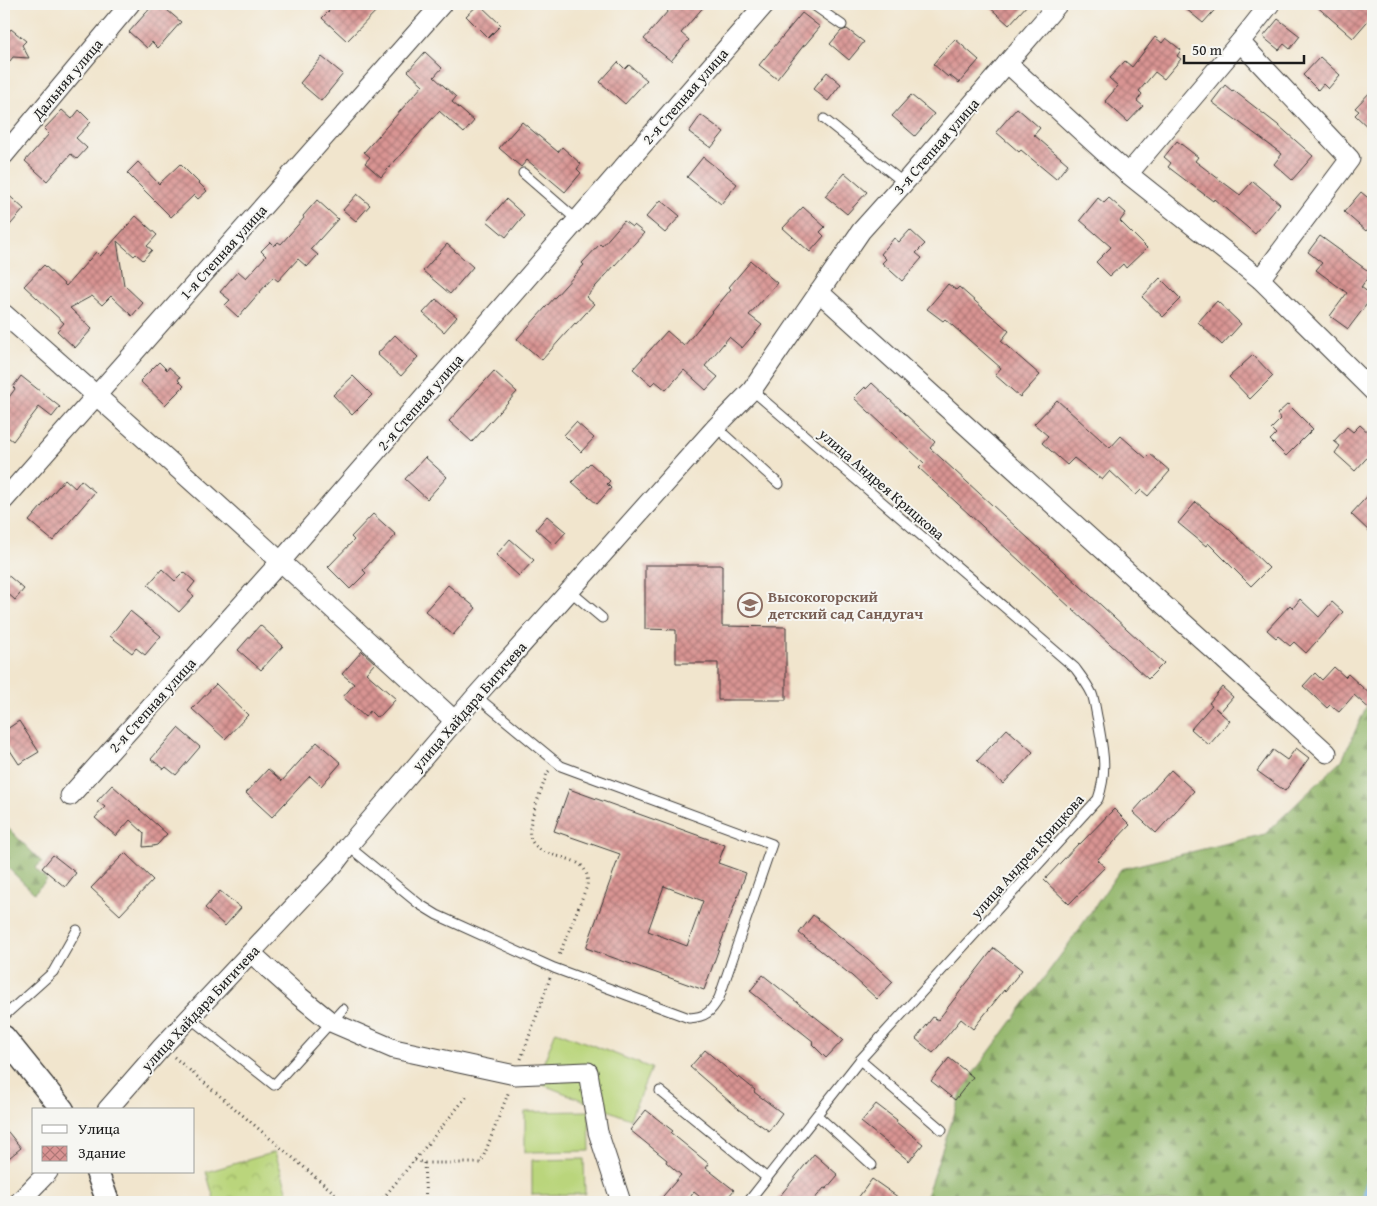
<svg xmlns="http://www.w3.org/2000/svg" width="1377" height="1206" viewBox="0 0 1377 1206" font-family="'Gentium Book Plus',serif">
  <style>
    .forest { fill: url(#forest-firs); stroke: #586944 }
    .park { fill: url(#park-crowns); stroke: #6b784c }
    .pitch { fill: #bad57b; stroke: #6b784c }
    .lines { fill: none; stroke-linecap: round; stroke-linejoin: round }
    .stream { stroke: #75afe6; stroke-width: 5 }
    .building { fill: url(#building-cross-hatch); fill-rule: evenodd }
    .service-casing { stroke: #3c3a37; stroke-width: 11 }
    .minor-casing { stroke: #3c3a37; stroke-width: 21 }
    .tertiary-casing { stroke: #3c3a37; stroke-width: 25 }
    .path { stroke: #3c3a37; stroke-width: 3; stroke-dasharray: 1 4; stroke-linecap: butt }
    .service { stroke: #fff; stroke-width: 9 }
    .minor { stroke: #fff; stroke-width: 19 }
    .tertiary { stroke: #fff; stroke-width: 22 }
    .labels { text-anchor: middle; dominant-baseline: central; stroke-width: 4; stroke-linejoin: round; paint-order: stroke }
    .street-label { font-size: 15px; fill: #1c1c1c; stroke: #f6f6f2 }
    .education-label { font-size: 15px; font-weight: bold; fill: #785e54; stroke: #f6f6f2; text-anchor: start }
  </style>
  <defs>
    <pattern id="forest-firs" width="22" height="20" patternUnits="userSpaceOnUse" patternTransform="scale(1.25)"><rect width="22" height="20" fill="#93b66b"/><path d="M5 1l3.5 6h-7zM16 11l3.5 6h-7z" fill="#779357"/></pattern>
    <pattern id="park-crowns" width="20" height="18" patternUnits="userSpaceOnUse" patternTransform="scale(1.25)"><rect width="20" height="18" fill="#bad57b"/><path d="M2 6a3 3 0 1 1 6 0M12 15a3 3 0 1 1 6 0" fill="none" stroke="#9fb66a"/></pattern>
    <pattern id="building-cross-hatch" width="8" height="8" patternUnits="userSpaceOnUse" patternTransform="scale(1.25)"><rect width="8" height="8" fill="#d99493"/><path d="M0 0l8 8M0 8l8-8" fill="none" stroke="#af7877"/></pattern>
  </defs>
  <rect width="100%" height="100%" fill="#f6f6f2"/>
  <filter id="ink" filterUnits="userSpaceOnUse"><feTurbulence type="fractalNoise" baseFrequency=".02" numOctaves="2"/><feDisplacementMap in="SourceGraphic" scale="10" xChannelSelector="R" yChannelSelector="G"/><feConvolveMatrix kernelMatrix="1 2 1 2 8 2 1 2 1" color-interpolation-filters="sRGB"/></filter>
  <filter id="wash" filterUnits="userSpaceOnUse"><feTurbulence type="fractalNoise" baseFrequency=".0096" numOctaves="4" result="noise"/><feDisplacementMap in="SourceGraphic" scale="20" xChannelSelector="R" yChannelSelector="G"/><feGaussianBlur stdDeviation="1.12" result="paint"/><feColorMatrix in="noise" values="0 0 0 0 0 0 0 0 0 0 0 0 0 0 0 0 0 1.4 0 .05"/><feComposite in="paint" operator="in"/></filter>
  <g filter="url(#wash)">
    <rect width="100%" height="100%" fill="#f1e5cd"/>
    <g class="forest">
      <path d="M1373,692V1202H924L964,1086L1063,952L1121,869L1265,834L1342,760Z"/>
      <path d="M4,824L42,862L35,868L47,880L34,893L4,864Z"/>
    </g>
    <path class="park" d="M275,1152L291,1202H215L206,1172Z"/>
    <g class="pitch">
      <path d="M556,1031L651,1068L630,1119L536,1082Z"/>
      <path d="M589,1111L590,1151L525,1152V1112Z"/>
      <path d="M584,1159L585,1194L532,1195V1160Z"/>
    </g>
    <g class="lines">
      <path class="stream" d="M1364,1202L1373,1157"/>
    </g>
    <g id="blocks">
      <g class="building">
        <path d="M154,4H160L181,22L158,48L152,42L147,48L129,32Z"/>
        <path d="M336,4H383L347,41L322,18Z"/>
        <path d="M479,4L501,25L488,38L466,16Z"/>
        <path d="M674,4H706L681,33L689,40L671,61L644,39Z"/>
        <path d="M986,4H1028L1009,25Z"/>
        <path d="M1180,4H1220L1203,23Z"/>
        <path d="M1314,4H1373V15L1353,38Z"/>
        <path d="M802,13L820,27L805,45H804L777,79L759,65Z"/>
        <path d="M1278,19L1300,36L1290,49L1284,44L1279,50L1263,37Z"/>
        <path d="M11,29L26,41L22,45L29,58L13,57L4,69V38Z"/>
        <path d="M847,29L864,42L849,60L830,44L841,31Z"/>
        <path d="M1155,37L1162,43L1166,38L1181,50L1177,56L1181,59L1164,79L1155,72L1139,91L1142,94L1137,101L1143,106L1128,122L1105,101L1118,86L1109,78L1125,61L1132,67Z"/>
        <path d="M955,39L979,60L959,83L949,75L948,77L933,64Z"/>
        <path d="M425,52L442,68L434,77L456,97L452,102L474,121L464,133L439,111L381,177L365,163L370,157L364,152L423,85L408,71Z"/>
        <path d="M322,57L343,74L321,101L300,83Z"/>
        <path d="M1320,57L1340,75L1328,89L1323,84L1318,90L1303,75Z"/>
        <path d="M618,62L625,69L629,65L647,80L625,104L600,82Z"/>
        <path d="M827,72L841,84L828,101L813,89Z"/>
        <path d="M1225,85L1232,91L1233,90L1278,125L1313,156L1292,180L1274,164L1282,154L1212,102Z"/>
        <path d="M1373,89V132L1355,115L1359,111L1355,108Z"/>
        <path d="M911,95L934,114L915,136L892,116Z"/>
        <path d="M1017,108L1040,128L1034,135L1068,164L1056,179L1021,150L1019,152L996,132Z"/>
        <path d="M62,110L72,119L79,110L91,122L76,138L87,148L77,159L71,154L47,181L25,161L49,134L44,129Z"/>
        <path d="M701,115L724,132L711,148L689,132Z"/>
        <path d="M522,122L558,152L562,147L581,164L577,169L581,173L565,192L527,160L521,167L499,148Z"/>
        <path d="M1177,141L1198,157L1195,161L1240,195L1253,181L1280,204L1255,234L1214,199L1213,201L1168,167L1171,163L1164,157Z"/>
        <path d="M703,157L737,184L721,204L687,177Z"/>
        <path d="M138,162L159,184L180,164L207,191L198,199L194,195L171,217L127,173Z"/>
        <path d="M845,173L867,192L847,214L825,196Z"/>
        <path d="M4,191L24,209L4,232Z"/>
        <path d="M1361,192L1373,202V223L1366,231L1344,212Z"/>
        <path d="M357,194L370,205L356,221L343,210Z"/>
        <path d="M1098,198L1104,203L1109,198L1126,213L1120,221L1147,248L1126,268L1123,264L1110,276L1096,262L1111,247L1080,220Z"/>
        <path d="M506,199L524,215L506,237L487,221Z"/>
        <path d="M317,200L338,219L311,249L318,255L307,267L298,259L278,281L273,277L238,317L225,305L230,300L220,292L238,271L246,278L266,256L261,251L270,242L274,246L278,242L281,244L304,218L303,216Z"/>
        <path d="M661,200L680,216L665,233L646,217Z"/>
        <path d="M803,207L825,227L820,232L824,236L810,252L783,228Z"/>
        <path d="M136,216L157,235L147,246L152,250L143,260L136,254L134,256L117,241L124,285L143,303L132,316L111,296L102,305L92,296L70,308L92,329L75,348L57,331L64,323L24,286L44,265L66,286L96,252L100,256Z"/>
        <path d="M624,221L632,227L634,225L644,233L586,297L594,304L576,324L575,323L542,360L517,339L584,265L582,263L600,244L602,246Z"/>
        <path d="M910,230L925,244L916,253L922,258L902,281L882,263L886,259L881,254L894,238L899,242Z"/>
        <path d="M1320,236L1371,273L1361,287L1373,296L1348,329L1330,316L1347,293L1316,270L1322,263L1308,252Z"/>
        <path d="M447,244L473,267L450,294L423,271Z"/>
        <path d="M751,261L777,283L749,315L762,325L742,348L729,337L705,366L718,377L706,390L684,370L666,390L655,381L651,385L633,369L667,331L684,346L731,289L729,287Z"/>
        <path d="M1160,278L1181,299L1163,317L1142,297Z"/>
        <path d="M948,284L956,290L959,287L1009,331L1001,341L1040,375L1020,397L995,375L1001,368L945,319L943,321L927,309Z"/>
        <path d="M436,299L457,317L444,332L423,313Z"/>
        <path d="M1217,301L1241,324L1222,345L1198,322Z"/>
        <path d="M395,335L418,357L401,376L377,354Z"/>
        <path d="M1253,355L1273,376L1250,399L1229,377Z"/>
        <path d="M159,362L167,370L169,367L180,377L178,380L184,386L165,405L140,381Z"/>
        <path d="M494,371L517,392L472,442L449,421Z"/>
        <path d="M21,376L60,407L52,417L39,407L13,441L4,434V404L15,389L13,387Z"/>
        <path d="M353,376L372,395L352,415L333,395Z"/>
        <path d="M872,383L935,442L930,448L1164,663L1148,679L919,468L924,463L854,398L865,387L866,389Z"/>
        <path d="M1057,400L1110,448L1121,436L1146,458L1150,454L1170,471L1148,496L1141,490L1136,495L1110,471L1102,480L1074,458L1067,465L1042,443L1048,436L1034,424Z"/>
        <path d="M1288,404L1313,429L1286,456L1270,440L1276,434L1271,429L1281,419L1277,414Z"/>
        <path d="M576,422L594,438L581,452L564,435Z"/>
        <path d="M1360,425L1373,437V451L1355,471L1335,453L1340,446L1334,441L1347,427L1353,432Z"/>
        <path d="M425,457L447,477L427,499L405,479Z"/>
        <path d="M590,463L610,481L607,484L611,488L597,504L572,482Z"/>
        <path d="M65,479L75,488L81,480L95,492L53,541L29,521Z"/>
        <path d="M1373,490V535L1351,514Z"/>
        <path d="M1196,502L1230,530L1269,568L1251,586L1208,543L1206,546L1178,523Z"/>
        <path d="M373,514L396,535L363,570L366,573L350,589L328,567L354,540L351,537Z"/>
        <path d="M547,516L566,532L554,545L536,529Z"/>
        <path d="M510,539L534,560L519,576L496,555Z"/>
        <path d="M645,565H722V626L786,627V700H718V663H676V630L645,629Z"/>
        <path d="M162,569L175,581L184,572L195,582L188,591L194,596L179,612L148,585Z"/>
        <path d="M4,572L24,589L15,600L4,590Z"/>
        <path d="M448,585L476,608L453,635L425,611Z"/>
        <path d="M1300,599L1319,617L1332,602L1343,612L1306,653L1294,642L1290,646L1278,636L1276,638L1267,630L1290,605L1293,608Z"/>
        <path d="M130,611L161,636L145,655L136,648L132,653L110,636Z"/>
        <path d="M260,625L283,646L261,670L238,650Z"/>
        <path d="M362,651L375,663L366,673L396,699L381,715L376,717L370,711L365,717L343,697L354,684L342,674Z"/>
        <path d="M1334,667L1345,677L1348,674L1373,697V712L1354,695L1339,712L1330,705L1327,708L1303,686L1315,673L1322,680Z"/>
        <path d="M216,684L248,715L225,739L192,709Z"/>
        <path d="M1222,687L1233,697L1220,712L1215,708L1230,721L1209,745L1191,729L1212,705L1209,703Z"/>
        <path d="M19,721L39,752L19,764L4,741V731Z"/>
        <path d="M178,728L200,747L176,775L166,767L164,769L151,759Z"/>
        <path d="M1007,729L1033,752L1003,784L977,761Z"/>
        <path d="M317,742L341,763L321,786L310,776L272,817L246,793L268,769L282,781Z"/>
        <path d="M1296,748L1309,758L1285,791L1257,771L1273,750L1287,760Z"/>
        <path d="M1171,770L1194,791L1156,833L1133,812Z"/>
        <path d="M112,785L167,834L157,845L153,846L143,847L144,833L130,820L116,836L95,818L105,807L97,801Z"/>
        <path d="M569,789L725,845L718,863L746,873L704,990L586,948L620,854L554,831ZM664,886L703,901L687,946L648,931Z"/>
        <path d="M1114,809L1130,825L1097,860L1105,867L1069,904L1044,880L1079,843L1080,844Z"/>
        <path d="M125,853L153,880L120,915L91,888Z"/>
        <path d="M53,855L76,873L65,887L42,868Z"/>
        <path d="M220,891L241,908L225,926L205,908Z"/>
        <path d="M813,915L868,959L893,982L877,999L852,976L799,933Z"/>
        <path d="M994,948L1022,970L1005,991L1004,990L973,1029L961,1019L933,1053L916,1039L933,1017L938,1020Z"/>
        <path d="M763,975L828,1027L843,1040L826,1058L812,1044L814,1042L750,991Z"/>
        <path d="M705,1050L738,1078L739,1077L755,1090L754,1092L782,1113L769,1131L738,1109L690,1067Z"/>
        <path d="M949,1058L973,1077L955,1100L931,1081Z"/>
        <path d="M876,1104L897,1120L896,1122L923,1144L909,1161L861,1122Z"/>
        <path d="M646,1110L673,1131L671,1133L709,1164L706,1168L734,1190L724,1202H706L694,1192L686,1202H658L681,1175L666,1162L667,1160L630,1130Z"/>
        <path d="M4,1127L21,1148L4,1162Z"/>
        <path d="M814,1154L838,1175L826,1189L824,1188L812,1202H775Z"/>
        <path d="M872,1179L905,1202H855Z"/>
      </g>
    </g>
  </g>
  <g filter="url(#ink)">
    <use href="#blocks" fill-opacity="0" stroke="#3c3a37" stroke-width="1"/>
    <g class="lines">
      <defs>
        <g id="service">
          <path d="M812,4L842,25"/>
          <path d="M824,119L904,183"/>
          <path d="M523,173L577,220"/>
          <path d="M716,427L779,484"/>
          <path d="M570,591L602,618"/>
          <path d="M348,846L419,904L437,915L554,968L689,1018C706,1017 711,1012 719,998L772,844L561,766L476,696"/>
          <path d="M4,1016L53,972L77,930"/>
          <path d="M190,1018L274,1085L343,1009"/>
          <path d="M860,1060L942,1130"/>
          <path d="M660,1091L767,1178"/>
          <path d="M817,1115L872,1165"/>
          <path d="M748,1202L860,1060L1098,799C1108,770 1103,750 1098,721C1096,713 1095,702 1092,694C1088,685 1081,676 1075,668L752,390"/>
        </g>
        <g id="minor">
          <path d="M1240,42L1350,159L1260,279"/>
          <path d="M1007,63L1128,174L1260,279L1373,391"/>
          <path d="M4,155L130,4"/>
          <path d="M1128,174L1240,42L1270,4"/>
          <path d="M819,292L1327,753"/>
          <path d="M4,314C156,447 306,584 455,721"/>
          <path d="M4,500L442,4"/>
          <path d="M70,796L281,561L765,4"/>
          <path d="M251,953L299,996L331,1022L394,1049L515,1075L588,1072L598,1132L621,1202"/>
          <path d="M107,1110L162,1047L335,863L348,846L476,696L716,427L752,390L861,231L904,183L1058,4"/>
          <path d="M19,1202L48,1172"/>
        </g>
        <g id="tertiary">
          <path d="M4,1037L63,1110"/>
          <path d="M97,1172L108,1202"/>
        </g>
      </defs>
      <use href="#service" class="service-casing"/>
      <use href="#minor" class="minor-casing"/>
      <use href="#tertiary" class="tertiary-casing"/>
      <g class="path">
        <path d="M549,771L547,773C543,787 527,823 530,836C537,866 593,847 587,886L558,958"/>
        <path d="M174,1057L345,1202"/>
        <path d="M521,1059L550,978"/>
        <path d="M415,1160L424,1163H481L509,1091"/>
        <path d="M424,1163L426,1202"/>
        <path d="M380,1202L468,1095"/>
      </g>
      <use href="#service" class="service"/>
      <use href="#minor" class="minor"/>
      <use href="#tertiary" class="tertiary"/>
    </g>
  </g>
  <defs>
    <symbol id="school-ring" viewBox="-11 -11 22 22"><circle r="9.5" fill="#f6f6f2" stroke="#8d6e63" stroke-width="1.5"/><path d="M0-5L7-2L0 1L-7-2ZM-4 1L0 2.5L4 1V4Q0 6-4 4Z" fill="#8d6e63"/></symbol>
  </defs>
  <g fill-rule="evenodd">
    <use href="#school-ring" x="736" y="591" width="28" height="28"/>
  </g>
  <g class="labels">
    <g class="street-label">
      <text transform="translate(67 79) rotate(-50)">Дальняя улица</text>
      <text transform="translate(685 96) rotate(-49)">2-я Степная улица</text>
      <text transform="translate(936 146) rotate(-49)">3-я Степная улица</text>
      <text transform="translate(223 252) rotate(-48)">1-я Степная улица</text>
      <text transform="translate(420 402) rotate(-49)">2-я Степная улица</text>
      <text transform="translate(882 484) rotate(41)">улица Андрея Крицкова</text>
      <text transform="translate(152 705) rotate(-48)">2-я Степная улица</text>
      <text transform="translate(469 706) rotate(-49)">улица Хайдара Бигичева</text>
      <text transform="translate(1027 856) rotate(-48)">улица Андрея Крицкова</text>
      <text transform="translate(200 1008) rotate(-47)">улица Хайдара Бигичева</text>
    </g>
    <g class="education-label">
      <text x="768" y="596">Высокогорский<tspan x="768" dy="17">детский сад Сандугач</tspan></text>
    </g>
  </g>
  <rect width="1377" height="1206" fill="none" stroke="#f6f6f2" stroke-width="20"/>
  <rect x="32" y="1108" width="162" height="65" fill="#f6f6f2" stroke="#9f9f9c"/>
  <rect x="42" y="1125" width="25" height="8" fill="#ffffff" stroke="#9f9f9c"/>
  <text x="78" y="1134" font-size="15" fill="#1c1c1c">Улица</text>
  <rect x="42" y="1146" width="25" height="15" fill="url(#building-cross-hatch)" stroke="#9f9f9c"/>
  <text x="78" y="1158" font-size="15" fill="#1c1c1c">Здание</text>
  <path d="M1184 55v8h120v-8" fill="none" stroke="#1c1c1c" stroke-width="2.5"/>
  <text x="1192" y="55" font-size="15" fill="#1c1c1c" stroke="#f6f6f2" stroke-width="4" paint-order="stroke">50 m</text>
</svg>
